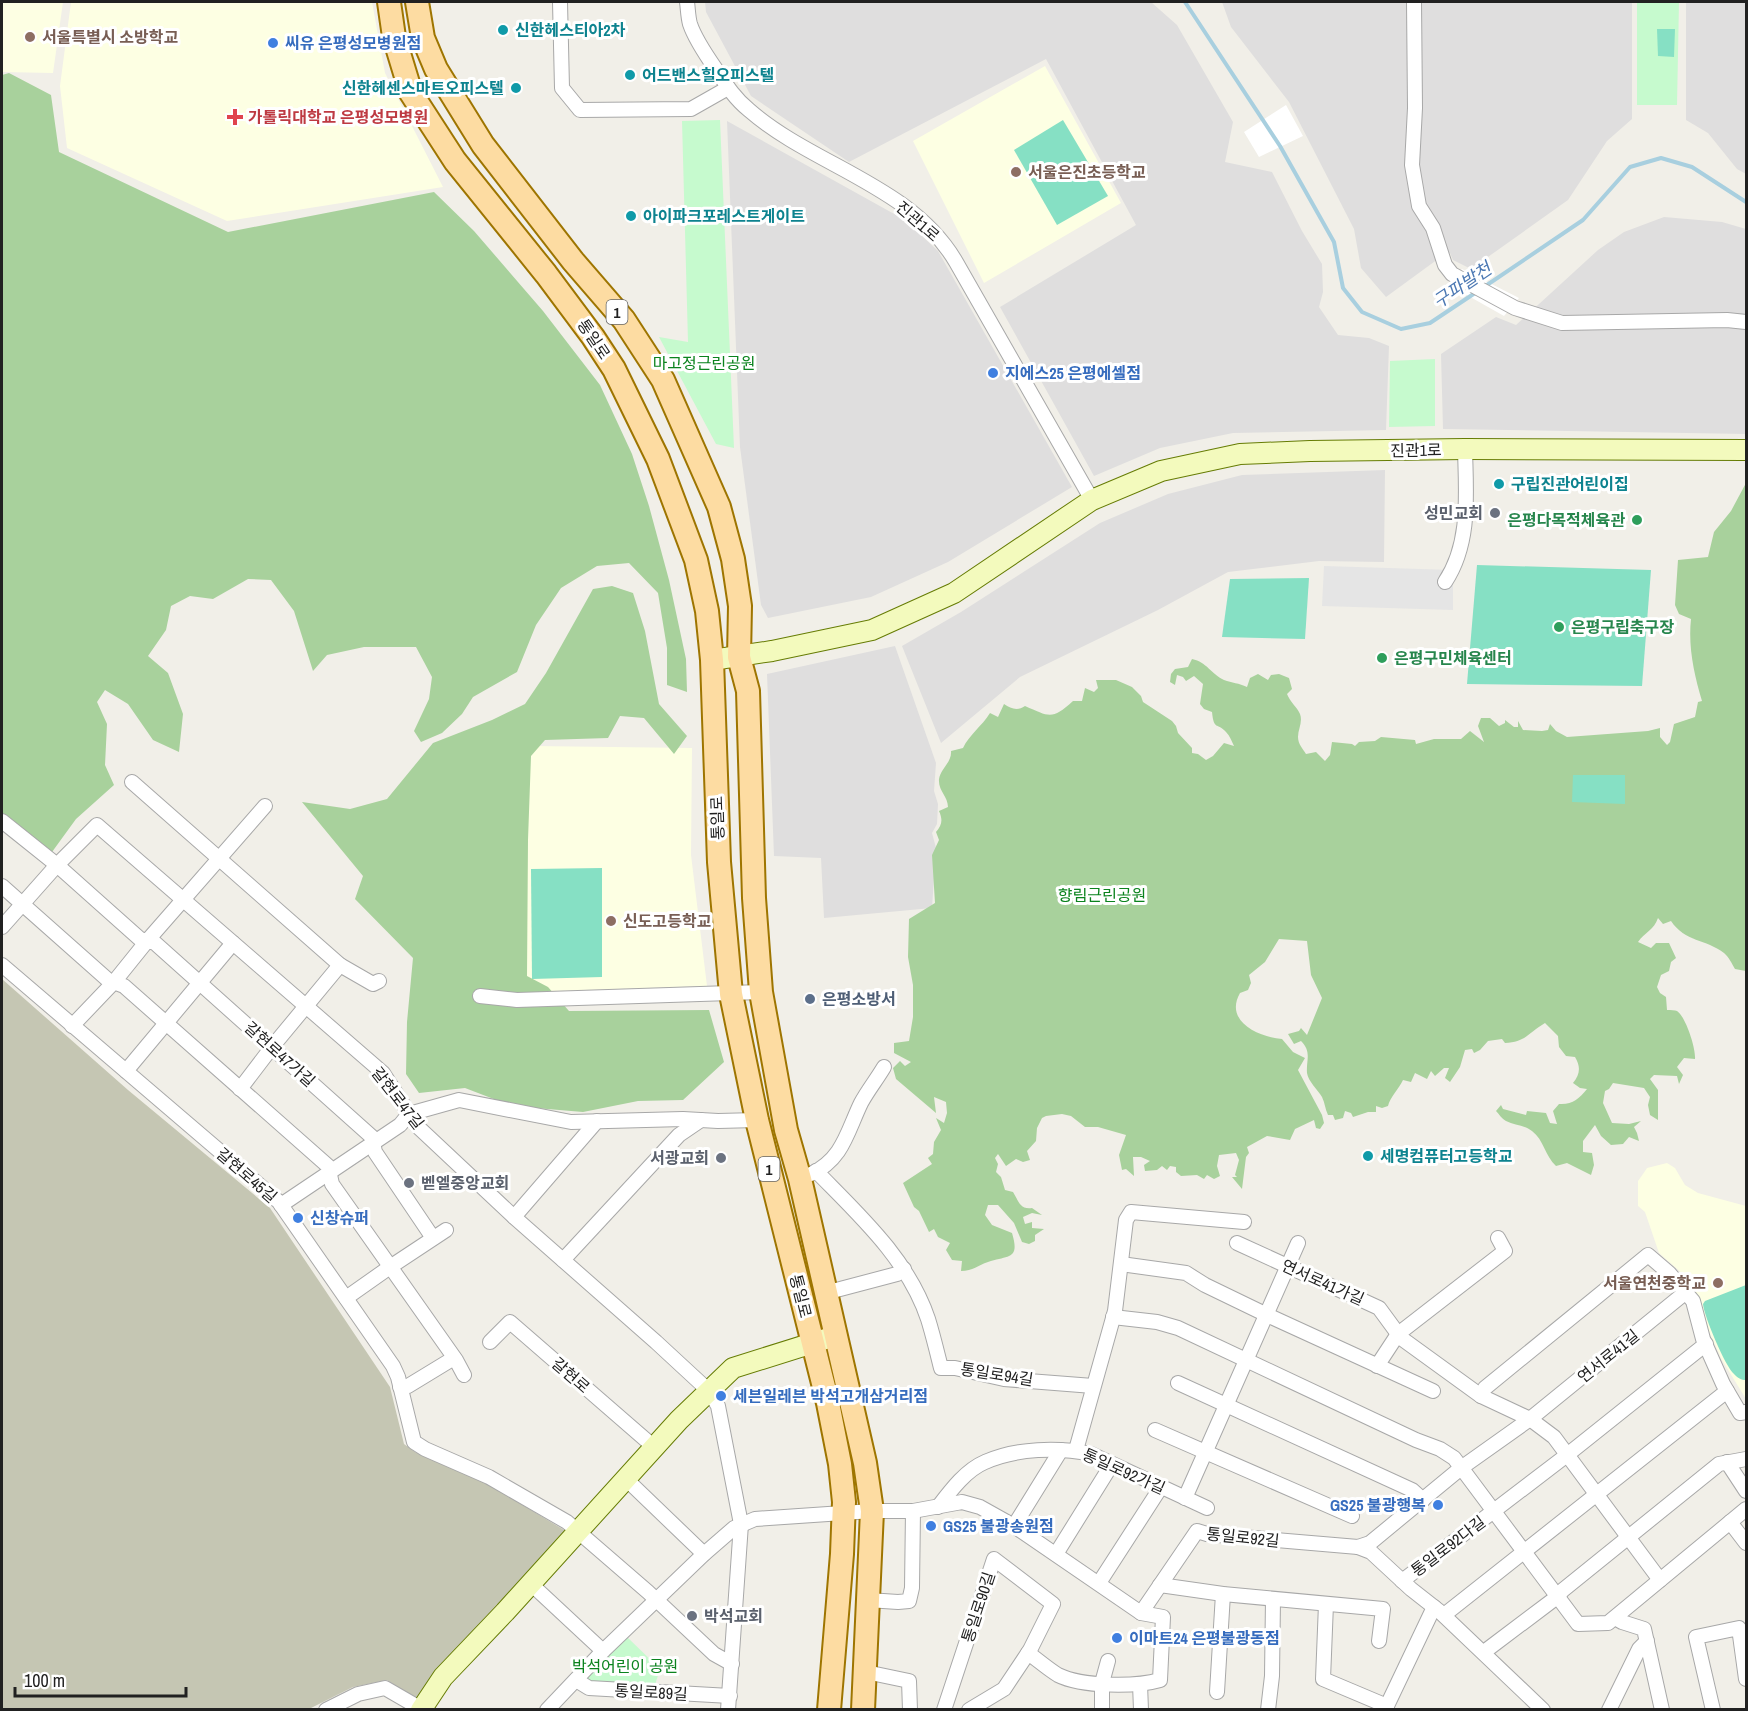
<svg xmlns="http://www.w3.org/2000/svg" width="1748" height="1711" viewBox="0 0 1748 1711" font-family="'Archivo Narrow','Noto Sans KR',sans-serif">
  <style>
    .residential { fill: #dfdede }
    .education { fill: #fdffe3 }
    .construction { fill: #c5c6b3 }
    .forest { fill: #a8d19c }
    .park { fill: #c6face }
    .pitch { fill: #86e0c4 }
    .parking { fill: #e5e5e5 }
    .pier { fill: #fff }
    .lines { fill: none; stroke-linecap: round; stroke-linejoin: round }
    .stream { stroke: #a8cfdf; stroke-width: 4 }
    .minor-casing { stroke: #a8a8a8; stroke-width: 16 }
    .secondary-casing { stroke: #667c04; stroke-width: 22 }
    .primary-casing { stroke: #9e7500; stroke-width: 26 }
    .minor { stroke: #fff; stroke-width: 14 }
    .secondary { stroke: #f3fabd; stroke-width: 20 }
    .primary { stroke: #fddca2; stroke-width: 22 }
    .culture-dot { fill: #0f9aa8; stroke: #fff; stroke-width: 2 }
    .education-dot { fill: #8d6e63; stroke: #fff; stroke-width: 2 }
    .shop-dot { fill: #3f7fe0; stroke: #fff; stroke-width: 2 }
    .health-dot { fill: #e0444e; stroke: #fff; stroke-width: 2 }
    .worship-dot { fill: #6b7280; stroke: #fff; stroke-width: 2 }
    .leisure-dot { fill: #2e9e5b; stroke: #fff; stroke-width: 2 }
    .service-dot { fill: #5c6f8a; stroke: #fff; stroke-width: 2 }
    .labels { text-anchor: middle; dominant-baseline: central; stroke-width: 6; stroke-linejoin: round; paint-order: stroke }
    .shield { fill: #fff; stroke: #646464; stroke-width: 1.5 }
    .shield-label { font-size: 15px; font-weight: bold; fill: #212121 }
    .culture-label { font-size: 16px; font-weight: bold; fill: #0d838f; stroke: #fff; text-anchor: start }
    .education-label { font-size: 16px; font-weight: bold; fill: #785e54; stroke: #fff; text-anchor: start }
    .shop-label { font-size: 16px; font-weight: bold; fill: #366cbe; stroke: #fff; text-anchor: start }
    .health-label { font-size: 16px; font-weight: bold; fill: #be3a42; stroke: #fff; text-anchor: start }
    .street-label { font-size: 16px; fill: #212121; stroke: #fff }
    .park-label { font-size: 16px; fill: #0b831e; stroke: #fff }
    .worship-label { font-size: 16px; font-weight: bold; fill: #5b616d; stroke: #fff; text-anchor: end }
    .leisure-label { font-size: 16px; font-weight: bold; fill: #27864d; stroke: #fff; text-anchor: start }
    .service-label { font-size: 16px; font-weight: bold; fill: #4e5e75; stroke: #fff; text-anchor: start }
    .water-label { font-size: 18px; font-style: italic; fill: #4b78b3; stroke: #fff }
  </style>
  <rect width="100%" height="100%" fill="#f1efe8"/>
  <g class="residential">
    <path d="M705,2H1151L1177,25L1233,122L1225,162L1272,172L1302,231L1322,264L1323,292L1319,307L1338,335L1369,338L1389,346L1386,430L1233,433L1160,448L1094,476L1000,307L1136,225L1046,59L849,162L751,96L706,12Z"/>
    <path d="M1222,2H1632V119L1607,141L1568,200L1471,269L1453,260L1450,253L1438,259L1386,297L1361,268L1354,229L1289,102L1231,27Z"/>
    <path d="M1686,2H1746V174L1737,169L1708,133L1686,120Z"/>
    <path d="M727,121L905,220L938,251L1072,487L948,562L871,597L768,618L761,605L740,447Z"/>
    <path d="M1664,217L1722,222L1746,229V434L1443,429L1441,354L1496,317L1516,325L1598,250L1624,232Z"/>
    <path d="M1385,470L1384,562L1319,561L1228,572L1158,610L1020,677L941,743L902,646L961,612L1100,523L1168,494L1242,475Z"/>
    <path d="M895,646L936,763L934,791L938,804L937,824L932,833L936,848L932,908L824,918L821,858L774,856L767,674Z"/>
  </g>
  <g class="education">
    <path d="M2,2H63L53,73L2,72Z"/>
    <path d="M71,2H372L385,73L443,187L227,221L67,148L60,86Z"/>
    <path d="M1045,66L1121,203L984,283L913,141Z"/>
    <path d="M532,746L692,748L691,855L707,986L523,992L522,756Z"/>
    <path d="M1667,1163L1675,1168L1685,1185L1698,1193L1746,1206V1399L1722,1360L1703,1318L1695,1291L1684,1275L1659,1253L1645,1212L1638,1206V1181L1643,1174L1647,1168Z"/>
  </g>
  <path class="construction" d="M2,979L128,1090L270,1208L390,1387L404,1444L415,1452L478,1478L569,1533L420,1701L387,1680L353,1687L309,1709H2Z"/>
  <g class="forest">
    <path d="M9,73L51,95L59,152L228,232L434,192L474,231L543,311L600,385L632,454L649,506L669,580L686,659L687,692L667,685V648L658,593L629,563L597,566L561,588L536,625L517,672L473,697L462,714L442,733L421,742L414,731L429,699L432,677L416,647H364L327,655L313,671L294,611L271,580L248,579L213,599L190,596L171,606L166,630L148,656L168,673L183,714L179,752L153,740L128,704L105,690L97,702L107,724L105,765L114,785L76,819L52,852L2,814V75Z"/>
    <path d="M1746,483V971L1735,969C1732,964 1729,957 1724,953C1706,939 1685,942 1671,921L1663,924L1658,918C1654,930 1645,932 1638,942L1651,948L1656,943H1669L1676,958L1671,962L1669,971L1661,975L1657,987L1660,993L1666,997L1667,1010C1671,1010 1675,1010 1677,1011C1686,1017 1696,1049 1695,1059L1684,1058L1677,1067L1683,1075L1679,1084L1677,1076L1654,1075L1650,1079L1658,1090V1120L1650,1115L1648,1105L1650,1097L1644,1088L1613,1083L1609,1089L1605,1091L1603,1103L1612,1123L1629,1124L1641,1121L1634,1127L1637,1133L1639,1141L1629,1137L1623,1144L1611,1145L1601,1136L1595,1125L1583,1141V1152L1592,1153L1594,1165L1591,1175L1567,1163L1556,1166C1545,1156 1544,1140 1532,1131C1524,1125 1514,1125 1506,1121C1502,1119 1499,1114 1496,1111L1501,1105L1503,1109L1526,1115L1527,1111L1546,1113L1550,1123L1557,1124L1553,1111L1559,1104C1572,1105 1579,1099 1587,1089L1580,1088L1573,1083C1580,1074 1581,1067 1575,1057L1566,1056L1559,1047L1558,1036L1545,1023C1528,1033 1526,1042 1505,1043L1502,1039L1488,1041L1480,1050L1474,1053L1472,1049L1465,1050L1460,1067L1450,1082L1445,1078L1449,1068H1444L1435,1076L1431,1071L1427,1079L1415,1073L1411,1082L1403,1080C1399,1089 1390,1097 1388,1106L1382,1108L1376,1106V1112H1368L1353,1117L1351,1113L1345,1111L1343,1118L1335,1120L1333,1115H1328C1325,1109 1325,1103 1322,1097C1318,1090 1308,1081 1307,1073C1306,1060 1312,1052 1301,1041L1294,1044L1288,1034L1299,1031L1301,1028L1307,1035L1322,998L1311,975L1307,941L1279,939L1265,962L1249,975L1251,983L1248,990L1240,993C1224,1021 1258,1037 1282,1039L1293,1052L1305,1058L1298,1070L1322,1115L1324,1123L1320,1129L1316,1128L1314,1120L1295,1129L1290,1140L1267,1136L1247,1147L1249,1153L1246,1157L1242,1189L1232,1177H1237L1235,1175L1239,1160L1236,1153L1219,1155L1217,1166L1220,1176L1214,1179L1207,1175L1204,1179L1197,1175L1181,1176L1176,1172V1167L1170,1166L1167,1170L1162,1166L1157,1170L1145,1171L1144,1165L1150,1161L1141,1157H1133L1134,1176L1126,1169L1122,1170L1119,1155L1126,1135L1098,1127H1085L1071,1116L1062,1114L1046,1116L1042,1118L1037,1128L1036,1141L1027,1151L1030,1160L1023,1162L1016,1159L1006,1166L998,1154L995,1158L998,1164L996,1172L1001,1177L1005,1190L1013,1192C1018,1200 1020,1210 1032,1208L1042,1215L1032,1213L1023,1217L1025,1224L1032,1222V1228L1044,1229L1035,1235V1241L1029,1244L1022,1242L1014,1223L998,1205H988L985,1215L992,1225L1012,1233C1020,1260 1009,1255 988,1262C978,1265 973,1271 961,1271L962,1261L952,1260L946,1250L950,1243L938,1237L934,1229L929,1232L919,1211L914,1207L903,1183L932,1164L928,1158L933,1154L934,1142L941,1130L936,1118L944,1123L947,1113L946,1102L934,1097L936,1113L896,1079L893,1068L900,1061L905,1066L911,1062L894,1053V1043L909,1041L913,1017V985L908,957L909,919L935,903L932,855L939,840L936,832C942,825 943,820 939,811L948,807C948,796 938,791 939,779C941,768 952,762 951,751L963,748C969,735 982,726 990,713L998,717L1004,704C1011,709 1018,711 1025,706C1050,717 1052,720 1073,701H1082L1085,688L1094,692L1098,688L1096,680H1116L1132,687L1141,696L1143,702L1172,721L1176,726L1178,733L1192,748V753L1198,754L1206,760L1213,756L1224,743L1234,746C1232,742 1230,736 1226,732C1217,722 1214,731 1212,712L1204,709L1200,704L1203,684L1194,676L1186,681L1183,677L1177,675L1175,685L1170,682L1171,674L1175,669L1188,667L1192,659C1207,662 1211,674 1224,680C1232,683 1239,683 1247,687L1250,678L1258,674L1268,680L1271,675L1279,674L1289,678L1292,689L1287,694C1290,702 1297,707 1300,714C1303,722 1298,729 1298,737C1298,744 1303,749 1306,754L1316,752L1325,761L1330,755L1332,742L1352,744L1355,746L1359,742L1375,741L1381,737L1415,740L1416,744L1434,739H1461L1470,731L1484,742L1478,726L1481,718H1490L1499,726L1505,723V720L1514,727H1518V721L1523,730L1542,731L1548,730L1550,724L1556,731L1567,737L1648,731L1660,728V737L1667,745L1670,742L1674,724L1695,717L1698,702L1702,701C1694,674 1688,647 1691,619L1679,614L1675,605L1678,560L1708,557L1714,532L1731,511Z"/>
    <path d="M612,586L633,593L645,631L659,704L687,736L674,754L644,718L620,716L608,738L545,740L531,756L528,840L527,976L548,987L569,1011L709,1010L724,1062L683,1100L638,1101L583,1112L512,1106L465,1088L419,1093L406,1074L407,1022L413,958L355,899L363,876L302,802L350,809L387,799L433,743L492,720L525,704L546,673L593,589Z"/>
  </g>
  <g class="park">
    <path d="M1637,2H1679L1677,105H1637Z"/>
    <path d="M720,120L734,448L716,444L659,337L688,342L682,121Z"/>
    <path d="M1435,359V426L1389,427L1390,361Z"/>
    <path d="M626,1636L660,1669L654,1688L591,1685L582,1678Z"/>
  </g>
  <g class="pitch">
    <path d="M1657,29H1675L1674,57L1658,56Z"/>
    <path d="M1063,120L1108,196L1057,225L1014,150Z"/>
    <path d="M1477,565L1651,570L1642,686L1467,684Z"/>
    <path d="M1309,578L1305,639L1222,637L1230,579Z"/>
    <path d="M1573,775H1625V804L1572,802Z"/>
    <path d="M602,868V977L532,979L531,869Z"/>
    <path d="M1746,1285V1380C1741,1380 1738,1378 1734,1374C1725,1366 1704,1316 1703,1304L1705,1301Z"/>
  </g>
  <path class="parking" d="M1324,566L1453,570V610L1322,606Z"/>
  <g class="pier">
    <path d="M1286,105L1303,136L1259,157L1244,132Z"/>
    <path d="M1462,269L1519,298L1504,316L1449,285Z"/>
  </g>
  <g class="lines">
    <g class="stream">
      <path d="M1185,2L1280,146L1334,242L1343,288L1362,312L1401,329L1430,323L1478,291"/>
      <path d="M1484,287L1583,220L1630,167L1661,158L1692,167L1746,202"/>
    </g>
    <defs>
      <g id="minor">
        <path d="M560,2L562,88L580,110L691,109L728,88"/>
        <path d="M687,2C688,9 688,17 690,24C695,39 706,55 715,68C725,83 734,98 749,110C813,166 911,185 956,262L1092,500"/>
        <path d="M1414,2L1415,108L1412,165L1419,206L1433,228L1445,265L1452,274L1515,308L1562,323L1727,320L1746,322"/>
        <path d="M1445,582C1471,543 1466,494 1465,449"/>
        <path d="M132,782L340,965L373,984L379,981"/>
        <path d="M2,821L57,865L140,939L155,943L372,1137L375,1152L433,1238"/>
        <path d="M2,886L108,980L124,986L328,1166L332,1184L456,1360L464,1375"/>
        <path d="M2,927L57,865L97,825L383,1073L417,1126L514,1217L656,1342L709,1391L718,1406L741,1524L728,1710"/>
        <path d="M2,965L279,1202L393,1366L398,1377L414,1442L425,1449L489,1477L567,1522L648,1592L714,1654L732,1664"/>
        <path d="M480,996L517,1000L761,992"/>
        <path d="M72,1026L114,982L147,941L265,806"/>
        <path d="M126,1071L233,943"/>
        <path d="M240,1089L272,1047L340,965"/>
        <path d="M816,1171C859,1215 908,1259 928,1319C933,1335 937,1352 941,1368H955L1004,1379L1093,1386"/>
        <path d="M811,1174C843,1159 847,1132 861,1103C868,1090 877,1079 884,1067"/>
        <path d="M281,1205L400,1125L409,1114L459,1100L571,1122L683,1119L718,1121L757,1120"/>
        <path d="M514,1217L597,1121"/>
        <path d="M1237,1243L1379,1308L1401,1338L1481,1396L1530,1419L1554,1437L1660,1580"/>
        <path d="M563,1260L679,1135L701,1120"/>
        <path d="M1121,1264L1186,1273L1205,1285L1267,1315L1433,1391"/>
        <path d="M825,1293L897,1274L904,1269"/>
        <path d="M346,1298L390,1267L446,1230"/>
        <path d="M1113,1317L1157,1322L1178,1328L1416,1440L1440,1449L1454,1458L1578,1624L1608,1623L1746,1509"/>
        <path d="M490,1342L510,1322L654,1447"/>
        <path d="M1377,1366L1398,1334L1505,1251L1498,1238"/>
        <path d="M1178,1383L1412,1490L1423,1500"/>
        <path d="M400,1387L408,1386L454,1358"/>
        <path d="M1481,1396L1485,1388L1648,1255L1669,1273L1693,1301L1703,1339L1723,1384L1740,1413L1746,1412"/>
        <path d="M1155,1430L1352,1516"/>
        <path d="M1076,1450L1115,1311L1126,1220L1131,1212L1244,1222"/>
        <path d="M1727,1462L1746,1491"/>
        <path d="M626,1479L704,1554"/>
        <path d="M1185,1498L1298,1243"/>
        <path d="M938,1507C951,1490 966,1470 985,1462C1016,1448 1059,1447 1091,1454L1207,1508"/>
        <path d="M1730,1522L1746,1543"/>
        <path d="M1014,1526L1061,1450"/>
        <path d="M1358,1547L1371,1552L1411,1589L1439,1611L1543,1710"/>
        <path d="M1056,1554L1112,1464"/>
        <path d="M1402,1581L1567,1455L1706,1344"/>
        <path d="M1099,1583L1161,1487"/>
        <path d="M531,1584L603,1651"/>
        <path d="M1160,1585L1223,1594L1383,1609L1379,1641"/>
        <path d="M868,1600L898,1602L909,1601L912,1588L913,1511"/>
        <path d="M1326,1604L1323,1679L1387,1706"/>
        <path d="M1141,1613L1197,1531L1207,1534L1358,1547L1370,1543L1461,1468L1530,1419L1686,1292"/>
        <path d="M1444,1615L1727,1391"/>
        <path d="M1615,1618L1622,1622L1644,1629L1662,1710"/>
        <path d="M1484,1652L1557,1597L1563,1590L1719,1464L1746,1459"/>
        <path d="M866,1672L909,1681L910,1710"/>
        <path d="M576,1680L589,1688L730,1696"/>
        <path d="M1140,1684L1141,1710"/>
        <path d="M1217,1692L1223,1594"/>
        <path d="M326,1710L358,1694L385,1688L423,1710"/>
        <path d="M547,1710L603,1651L704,1554L734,1528L755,1519L872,1511H913L962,1502L980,1507L1014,1526L1141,1613L1163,1617L1160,1680C1136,1687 1082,1687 1058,1675C1048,1669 1038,1660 1028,1653"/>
        <path d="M944,1710L994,1559L1053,1604L1030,1650L1004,1689L969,1710"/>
        <path d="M1102,1710V1683L1108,1661"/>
        <path d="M1268,1710L1272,1676L1273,1599"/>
        <path d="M1385,1710L1434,1607"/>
        <path d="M1609,1710L1639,1649L1647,1641"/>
        <path d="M1713,1710L1696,1637L1739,1628L1746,1679"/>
      </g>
      <g id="secondary">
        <path d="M712,660L772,651L872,630L954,593L1092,500L1161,471L1240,454L1310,451L1465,449L1746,450"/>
        <path d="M421,1710L443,1677L505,1612L679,1420L733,1368L835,1336"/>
      </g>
      <g id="primary">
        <path d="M389,2L394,37L411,93L455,161L546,274L593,337L614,369L658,459L696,560L707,611L712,660L719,862L731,994L757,1120L828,1403L840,1464L844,1502L842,1554L829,1710"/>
        <path d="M417,2L423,38L436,69L483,145L573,261L624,320L663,380L719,507L733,559L740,606L739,657L748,691L754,898L761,992L786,1130L800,1179L865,1463L872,1511L863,1710"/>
      </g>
    </defs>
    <use href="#minor" class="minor-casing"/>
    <use href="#secondary" class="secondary-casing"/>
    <use href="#primary" class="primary-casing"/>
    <use href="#minor" class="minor"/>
    <use href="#secondary" class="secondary"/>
    <use href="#primary" class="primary"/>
  </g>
  <g class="culture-dot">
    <circle cx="503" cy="30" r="6"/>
    <circle cx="630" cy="75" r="6"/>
    <circle cx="516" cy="88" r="6"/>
    <circle cx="631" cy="216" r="6"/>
    <circle cx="1499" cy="484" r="6"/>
    <circle cx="1368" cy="1156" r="6"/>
  </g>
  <g class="education-dot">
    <circle cx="30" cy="37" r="6"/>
    <circle cx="1016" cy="172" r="6"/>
    <circle cx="611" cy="921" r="6"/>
    <circle cx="1718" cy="1283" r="6"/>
  </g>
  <g class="shop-dot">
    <circle cx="273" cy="43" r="6"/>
    <circle cx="993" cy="373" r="6"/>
    <circle cx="298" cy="1218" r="6"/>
    <circle cx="721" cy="1396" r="6"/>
    <circle cx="1438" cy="1505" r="6"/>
    <circle cx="931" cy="1526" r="6"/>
    <circle cx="1117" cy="1638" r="6"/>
  </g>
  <path class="health-dot" d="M232 108h6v6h6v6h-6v6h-6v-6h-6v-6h6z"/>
  <g class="worship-dot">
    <circle cx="1495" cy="513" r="6"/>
    <circle cx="721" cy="1158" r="6"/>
    <circle cx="409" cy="1183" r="6"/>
    <circle cx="692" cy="1616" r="6"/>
  </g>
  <g class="leisure-dot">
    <circle cx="1637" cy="520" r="6"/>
    <circle cx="1559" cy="627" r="6"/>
    <circle cx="1382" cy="658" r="6"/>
  </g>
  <circle class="service-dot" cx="810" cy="999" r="6"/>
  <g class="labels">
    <g class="shield">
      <rect x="606.5" y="300" width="21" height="24" rx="4.5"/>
      <rect x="758.5" y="1157" width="21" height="24" rx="4.5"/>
    </g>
    <g class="shield-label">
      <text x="617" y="312">1</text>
      <text x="769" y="1169">1</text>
    </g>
    <g class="culture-label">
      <text x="515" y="30">신한헤스티아2차</text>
      <text x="642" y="75">어드밴스힐오피스텔</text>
      <text x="504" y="88" text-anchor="end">신한헤센스마트오피스텔</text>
      <text x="643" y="216">아이파크포레스트게이트</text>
      <text x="1511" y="484">구립진관어린이집</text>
      <text x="1380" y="1156">세명컴퓨터고등학교</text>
    </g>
    <g class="education-label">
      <text x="42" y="37">서울특별시 소방학교</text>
      <text x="1028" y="172">서울은진초등학교</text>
      <text x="623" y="921">신도고등학교</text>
      <text x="1706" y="1283" text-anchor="end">서울연천중학교</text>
    </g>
    <g class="shop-label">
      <text x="285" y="43">씨유 은평성모병원점</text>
      <text x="1005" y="373">지에스25 은평에셀점</text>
      <text x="310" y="1218">신창슈퍼</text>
      <text x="733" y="1396">세븐일레븐 박석고개삼거리점</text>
      <text x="1426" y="1505" text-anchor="end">GS25 불광행복</text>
      <text x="943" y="1526">GS25 불광송원점</text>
      <text x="1129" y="1638">이마트24 은평불광동점</text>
    </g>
    <g class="health-label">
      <text x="248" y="117">가톨릭대학교 은평성모병원</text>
    </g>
    <g class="street-label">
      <text transform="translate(918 221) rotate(41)">진관1로</text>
      <text transform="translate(594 339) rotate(56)">통일로</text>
      <text transform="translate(1416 450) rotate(-1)">진관1로</text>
      <text transform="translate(717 818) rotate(-92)">통일로</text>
      <text transform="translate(280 1054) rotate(42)">갈현로47가길</text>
      <text transform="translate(398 1098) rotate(52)">갈현로47길</text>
      <text transform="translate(247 1175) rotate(41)">갈현로45길</text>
      <text transform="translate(1323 1282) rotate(24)">연서로41가길</text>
      <text transform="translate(801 1296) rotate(76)">통일로</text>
      <text transform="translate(1608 1356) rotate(-39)">연서로41길</text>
      <text transform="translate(997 1374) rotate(9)">통일로94길</text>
      <text transform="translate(571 1375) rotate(41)">갈현로</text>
      <text transform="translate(1124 1471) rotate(24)">통일로92가길</text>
      <text transform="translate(1243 1537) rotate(6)">통일로92길</text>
      <text transform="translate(1448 1546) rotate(-37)">통일로92다길</text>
      <text transform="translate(978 1607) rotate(-72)">통일로90길</text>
      <text transform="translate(651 1692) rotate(3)">통일로89길</text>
    </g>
    <g class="park-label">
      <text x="704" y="363">마고정근린공원</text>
      <text x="1102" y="895">향림근린공원</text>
      <text x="625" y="1666">박석어린이 공원</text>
    </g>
    <g class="worship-label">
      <text x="1483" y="513">성민교회</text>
      <text x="709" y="1158">서광교회</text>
      <text x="421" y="1183" text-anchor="start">벧엘중앙교회</text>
      <text x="704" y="1616" text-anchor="start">박석교회</text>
    </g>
    <g class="leisure-label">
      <text x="1625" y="520" text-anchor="end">은평다목적체육관</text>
      <text x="1571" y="627">은평구립축구장</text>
      <text x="1394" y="658">은평구민체육센터</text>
    </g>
    <g class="service-label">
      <text x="822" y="999">은평소방서</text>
    </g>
    <g class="water-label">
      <text transform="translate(1462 285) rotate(-34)">구파발천</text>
    </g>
  </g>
  <rect width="1748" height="1711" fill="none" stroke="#212121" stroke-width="6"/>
  <path d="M15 1687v9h171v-9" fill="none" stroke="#212121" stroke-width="3"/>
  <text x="24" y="1687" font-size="18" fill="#212121" stroke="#ffffff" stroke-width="4.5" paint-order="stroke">100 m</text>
</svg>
